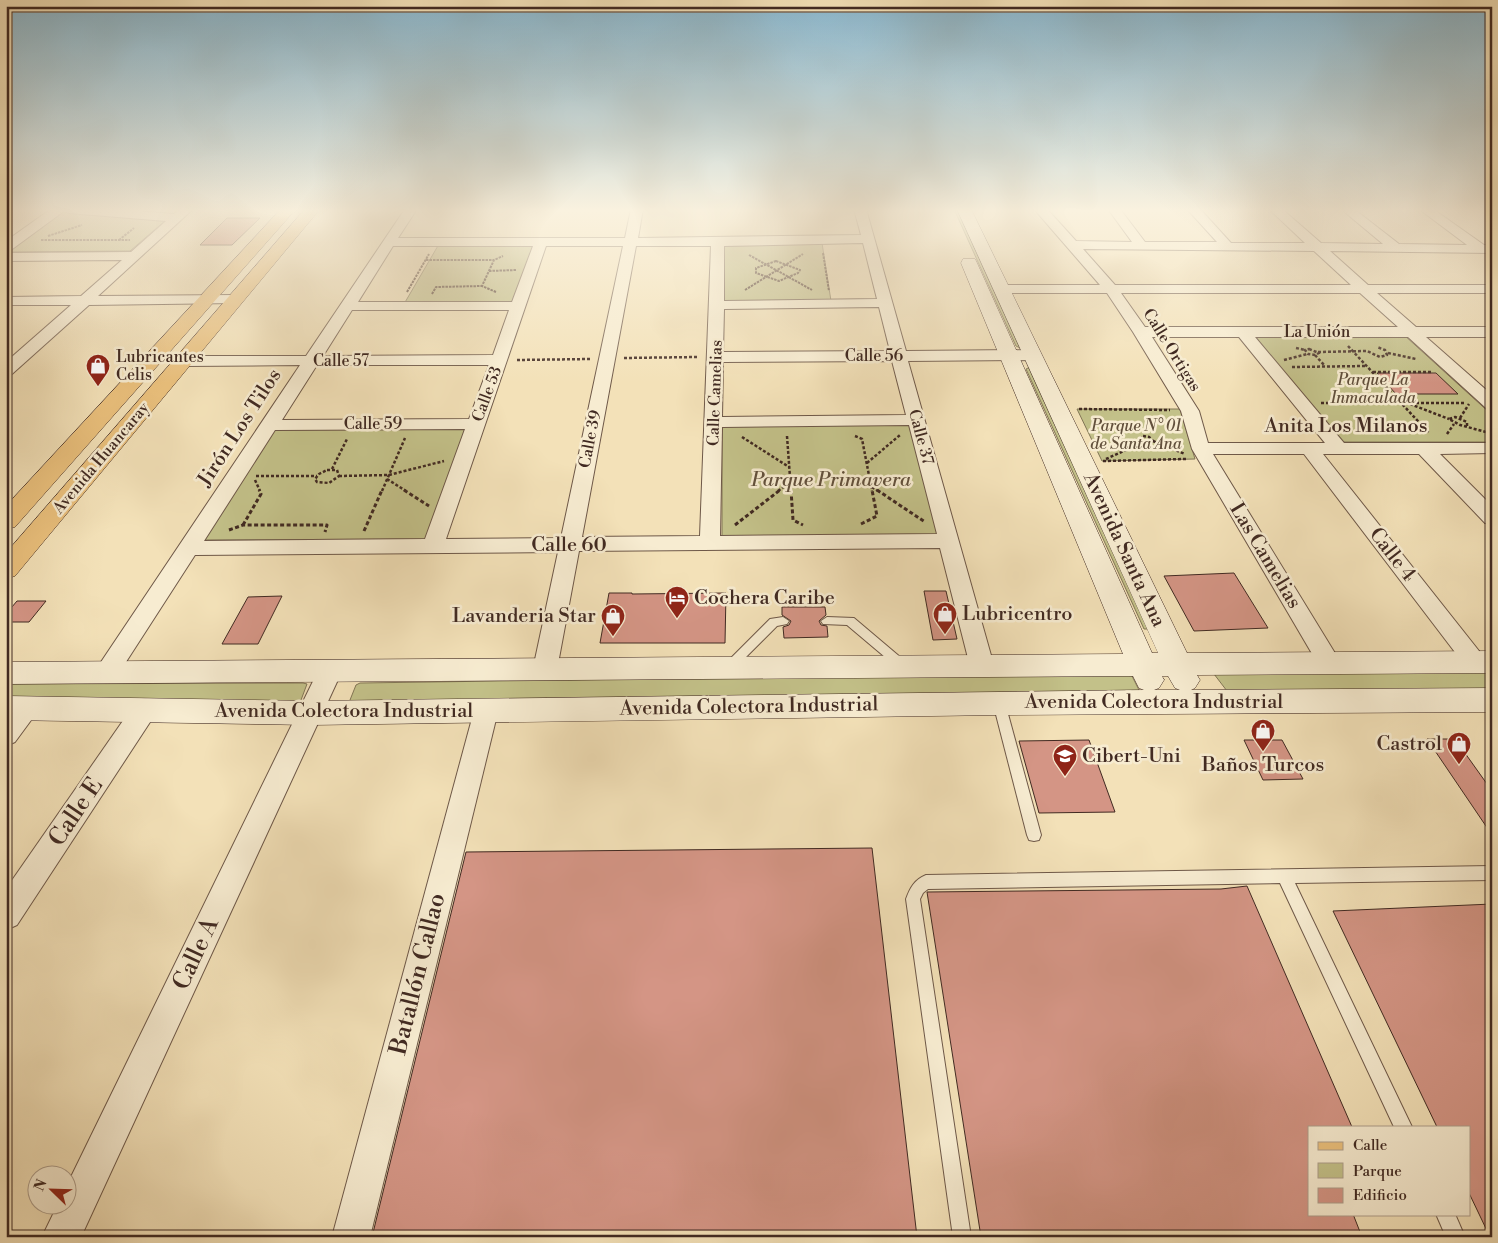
<svg xmlns="http://www.w3.org/2000/svg" width="1498" height="1243" viewBox="0 0 1498 1243" font-family="'Libre Bodoni',serif">
  <style>
    .green { fill: #c3c189; stroke: #827656 }
    .building { fill: #d49585; stroke: #412a22 }
    .lines { fill: none; stroke-linecap: round; stroke-linejoin: round }
    .lane-casing { stroke: #6e5848; stroke-width: 2 }
    .street-casing { stroke: #6e5848; stroke-width: 2 }
    .secondary-casing { stroke: #412a22; stroke-width: 1 }
    .primary-casing { stroke: #412a22; stroke-width: 1 }
    .path-far2 { stroke: #412a22; stroke-width: 2; stroke-dasharray: 2.5 1; stroke-linecap: butt }
    .path-far1 { stroke: #412a22; stroke-width: 2.5; stroke-dasharray: 3 2; stroke-linecap: butt }
    .path { stroke: #412a22; stroke-width: 3; stroke-dasharray: 4 2.5; stroke-linecap: butt }
    .lane { fill: #f7ecd1; fill-rule: evenodd }
    .street { fill: #f7ecd1; fill-rule: evenodd }
    .secondary { fill: #f7ecd1; fill-rule: evenodd }
    .primary { fill: #eac07c; fill-rule: evenodd }
    .labels { text-anchor: middle; dominant-baseline: central; stroke-width: 5; stroke-linejoin: round; paint-order: stroke }
    .far-street-label { font-size: 16px; fill: #412a22; stroke: #f7ecd1 }
    .far-poi-label { font-size: 16px; fill: #412a22; stroke: #f7ecd1; text-anchor: start }
    .far-park-label { font-size: 16px; font-style: italic; fill: #62503c; stroke: #f7ecd1 }
    .street-label { font-size: 20px; fill: #412a22; stroke: #f7ecd1 }
    .park-label { font-size: 20px; font-style: italic; fill: #62503c; stroke: #f7ecd1 }
    .poi-label { font-size: 20px; fill: #412a22; stroke: #f7ecd1; text-anchor: start }
    .near-street-label { font-size: 24px; fill: #412a22; stroke: #f7ecd1 }
  </style>
  <rect width="100%" height="100%" fill="#f3e1b8"/>
  <filter id="stains"><feTurbulence type="fractalNoise" baseFrequency=".004" numOctaves="4"/><feColorMatrix values="0 0 0 0 .2 0 0 0 0 .09 0 0 0 0 .02 0 0 0 .5 -.17"/></filter>
  <radialGradient id="worn" r=".72"><stop offset=".6" stop-color="#630" stop-opacity="0"/><stop offset="1" stop-color="#630" stop-opacity=".3"/></radialGradient>
  <g class="green">
    <path d="M954,209H961L1026,347L1020,348L1016,346Z"/>
    <path d="M61,210L167,219L130,251L7,252Z"/>
    <path d="M536,243L515,303L404,304L439,244Z"/>
    <path d="M724,243H822L831,301L722,302Z"/>
    <path d="M1404,335L1492,415V442H1342L1254,336Z"/>
    <path d="M1028,368H1034L1157,629H1144L1026,369Z"/>
    <path d="M1077,409H1180L1195,459L1102,461Z"/>
    <path d="M913,424L940,535L722,536V426Z"/>
    <path d="M466,429L428,539L203,540L274,430Z"/>
    <path d="M1492,668V690L1227,691L1214,674Z"/>
    <path d="M1126,672L1131,674L1139,690L1138,692L353,702L350,700L356,685L360,683Z"/>
    <path d="M303,683L307,684L301,700L296,704L6,700V684Z"/>
  </g>
  <g class="building">
    <path d="M227,218H260L232,245H200Z"/>
    <path d="M1377,373H1436L1458,394H1396Z"/>
    <path d="M1234,573L1268,628L1194,631L1164,576Z"/>
    <path d="M924,591H946L957,639L933,640Z"/>
    <path d="M609,593H632V594L726,593L725,643H600Z"/>
    <path d="M282,596L258,644H222L248,597Z"/>
    <path d="M17,601H46L29,622H6V614Z"/>
    <path d="M782,607H825L826,615L819,621L821,625L827,626L828,637L784,638L783,627L789,625L791,621L782,615Z"/>
    <path d="M1427,739H1455L1492,791V835Z"/>
    <path d="M1089,740L1115,812L1039,813L1019,741Z"/>
    <path d="M1244,740H1282L1303,779L1263,780Z"/>
    <path d="M872,848L917,1237H372L466,852Z"/>
    <path d="M1247,886L1352,1127H1309V1214H1353L1362,1237H981L927,892L1221,889Z"/>
    <path d="M1492,904V1237H1490L1469,1193V1127H1437L1333,911Z"/>
  </g>
  <g class="lines">
    <defs>
      <g id="lane">
        <path d="M783,617L789,621L787,624L777,626L732,671H724L722,668L724,665L770,619Z"/>
        <path d="M827,617L854,618L906,662L908,665L906,668H898L847,625L823,624L821,621Z"/>
        <path d="M999,698L1003,699L1005,703L1041,835L1039,840L1034,841L1029,840L1027,835L993,703L995,699Z"/>
        <path d="M1492,866V880L1295,883L1412,1127H1394L1280,883L928,889L923,893L920,899L971,1237H953L906,899C910,888 914,880 926,875Z"/>
        <path d="M1436,1214H1455L1465,1237H1446Z"/>
      </g>
      <g id="street">
        <path d="M51,209H111L174,214L180,209H193L98,296L236,295L241,296L243,299L241,302L236,303L89,305L12,374L6,376V362L71,305H6V297L81,296L122,260L6,261V253L131,252L166,221L69,213L64,211L11,250L6,251V241Z"/>
        <path d="M405,209H417L398,238H625L631,209H643L638,238L861,235L854,209H866L906,351L1033,350L1039,352L1041,355L1039,358L1033,360L908,361L994,666L990,673L982,675L974,673L970,666L940,548L579,551L557,669L553,676L545,678L537,676L533,669L558,552L195,555L115,679L107,681L99,679L95,672L99,665L300,365L184,366L178,364L176,361L178,358L184,356H306ZM863,243L877,299L724,301V246ZM393,246H533L512,302H358ZM546,246H623L561,538L446,539ZM636,246H711L700,536L582,537ZM879,307L890,351L723,352L724,309ZM352,310H509L493,355L323,356ZM892,361L906,415L722,417L723,362ZM317,365H489L469,419L282,420ZM909,425L937,534L720,536L722,427ZM465,429L425,539L204,541L275,430Z"/>
        <path d="M1034,209H1047L1076,241L1132,242L1108,209H1120L1145,242H1217L1187,209H1200L1231,243H1305L1269,209H1282L1321,243L1383,244L1341,209H1354L1399,244L1467,245L1419,209H1433L1484,245H1492V253L1330,251L1368,285H1492V293H1377L1416,327H1492V337H1426L1492,395V409L1486,408L1408,337H1255L1344,443H1492V453L1440,454L1492,506V524L1485,523L1419,454H1323L1483,656L1487,662L1483,668L1475,671L1467,668L1304,454H1213L1341,663L1337,669L1329,672L1321,669L1192,449L1181,411L1133,332L1107,293H1002L997,292L995,289L997,286L1002,285H1100ZM1083,249L1314,251L1351,285H1115ZM1121,293H1360L1398,327H1145ZM1152,337H1239L1325,443H1208L1199,411Z"/>
        <path d="M330,662L338,664L342,671L81,1237H42L57,1206H68V1183L318,671L322,664Z"/>
        <path d="M28,698L37,701L40,708L15,742L6,746C6,724 3,706 28,698Z"/>
        <path d="M145,699L154,702L157,709L154,716L17,925L6,930V889L136,702Z"/>
        <path d="M486,701L495,704L498,711L370,1237H332L474,711L477,704Z"/>
      </g>
      <path id="secondary" d="M957,209H971L1187,653L1492,651V673L1197,675L1200,680L1195,688L1191,690L1492,688V712L999,715L311,725L6,720V696L311,701L1144,690L1139,688L1133,676L6,684V662L1123,654L961,263L963,259H975L977,263L1152,653H1158ZM1162,676H1168L1175,688L1180,690H1154L1159,688L1164,680Z"/>
      <g id="primary">
        <path d="M281,209H296L15,527L6,529V506Z"/>
        <path d="M305,209H320L15,576L6,579V553Z"/>
      </g>
    </defs>
    <use href="#lane" class="lane-casing"/>
    <use href="#street" class="street-casing"/>
    <use href="#secondary" class="secondary-casing"/>
    <use href="#primary" class="primary-casing"/>
    <g class="path-far2">
      <path d="M48,236L82,225"/>
      <path d="M41,240H130"/>
      <path d="M119,240L134,228"/>
      <path d="M823,253L829,291"/>
      <path d="M749,255L812,290"/>
      <path d="M426,260H494"/>
      <path d="M776,261L800,270L798,273L779,281L756,273V268Z"/>
      <path d="M489,271L516,270"/>
      <path d="M745,290L803,254"/>
      <path d="M407,292L429,254"/>
      <path d="M496,292L482,286L494,260L503,256"/>
      <path d="M432,294L436,287L482,286"/>
    </g>
    <g class="path-far1">
      <path d="M1348,346L1429,433"/>
      <path d="M1296,348L1305,350"/>
      <path d="M1309,349L1319,353L1315,355L1308,354L1305,350Z"/>
      <path d="M1318,352L1367,351L1380,357L1387,355L1385,350L1377,347"/>
      <path d="M1388,353L1416,359"/>
      <path d="M1315,355L1324,365"/>
      <path d="M624,358L698,357"/>
      <path d="M517,360L591,359"/>
      <path d="M1284,360L1307,354"/>
      <path d="M1292,367L1366,366"/>
      <path d="M1373,372H1432"/>
      <path d="M1321,403H1465"/>
      <path d="M1410,404L1449,419"/>
      <path d="M1079,409L1170,410"/>
      <path d="M1460,418L1469,404"/>
      <path d="M1467,426V422L1455,417L1449,419L1460,425L1486,432"/>
      <path d="M1447,434L1454,424"/>
      <path d="M787,436L791,491"/>
      <path d="M855,436L862,439L872,491"/>
      <path d="M1143,436L1149,437L1153,441L1150,443L1144,442L1141,439Z"/>
      <path d="M742,437L789,467"/>
      <path d="M1153,441L1185,454"/>
      <path d="M1106,459L1144,442"/>
      <path d="M1103,461L1186,459"/>
      <path d="M867,463L900,435"/>
      <path d="M332,469L347,439"/>
      <path d="M327,470H337L339,476L329,483L317,482L315,479L319,474Z"/>
      <path d="M256,476H317"/>
      <path d="M339,476L389,475L444,461"/>
      <path d="M387,479L406,491"/>
      <path d="M255,480L260,491"/>
      <path d="M872,487L878,491"/>
      <path d="M382,491L405,438"/>
      <path d="M778,491L789,483"/>
    </g>
    <g class="path">
      <path d="M404,490L429,506"/>
      <path d="M791,490L793,520L803,525"/>
      <path d="M877,490L925,522"/>
      <path d="M861,524L877,516L872,490"/>
      <path d="M243,525L261,494L259,490"/>
      <path d="M735,525L780,490"/>
      <path d="M229,530L243,525H327L325,532"/>
      <path d="M364,531L382,490"/>
    </g>
    <use href="#lane" class="lane"/>
    <use href="#street" class="street"/>
    <use href="#secondary" class="secondary"/>
    <use href="#primary" class="primary"/>
  </g>
  <linearGradient id="sky" x2="0" y2="1"><stop stop-color="#89b8d0"/><stop offset="0.55" stop-color="#faf2df"/><stop offset="1" stop-color="#faf2df" stop-opacity="0"/></linearGradient>
  <rect width="1498" height="383" fill="url(#sky)"/>
  <defs>
    <symbol id="shop-pin" viewBox="-11 -11 22 30"><path d="M0 17L-7.5 6A9.5 9.5 0 1 1 7.5 6Z" fill="#8f2418" stroke="#f7ecd1"/><path d="M-5-2.5h2.3a2.7 3.5 0 0 1 5.4 0H5L5.5 6h-11ZM-1.5-2.5h3a1.5 2.3 0 0 0-3 0Z" fill="#fff"/></symbol>
    <symbol id="hotel-pin" viewBox="-11 -11 22 30"><path d="M0 17L-7.5 6A9.5 9.5 0 1 1 7.5 6Z" fill="#8f2418" stroke="#f7ecd1"/><path d="M-6-4.5h1.5V1H6V5H4.5V3h-9V5H-6ZM-4 0a1.8 1.8 0 1 1 3.6 0ZM.5 0V-2.5h3Q6-2.5 6 0Z" fill="#fff"/></symbol>
    <symbol id="school-pin" viewBox="-11 -11 22 30"><path d="M0 17L-7.5 6A9.5 9.5 0 1 1 7.5 6Z" fill="#8f2418" stroke="#f7ecd1"/><path d="M0-5L7-2L0 1L-7-2ZM-4 1L0 2.5L4 1V4Q0 6-4 4Z" fill="#fff"/></symbol>
  </defs>
  <g fill-rule="evenodd">
    <use href="#shop-pin" x="84" y="352" width="28" height="38"/>
    <use href="#hotel-pin" x="663" y="584" width="28" height="38"/>
    <use href="#shop-pin" x="931" y="600" width="28" height="38"/>
    <use href="#shop-pin" x="599" y="602" width="28" height="38"/>
    <use href="#shop-pin" x="1249" y="717" width="28" height="38"/>
    <use href="#shop-pin" x="1445" y="730" width="28" height="38"/>
    <use href="#school-pin" x="1051" y="742" width="28" height="38"/>
  </g>
  <g class="labels">
    <g class="far-street-label">
      <text x="1317" y="332">La Unión</text>
      <text transform="translate(1172 350) rotate(58)">Calle Ortigas</text>
      <text x="874" y="356">Calle 56</text>
      <text x="341" y="361">Calle 57</text>
      <text transform="translate(715 393) rotate(-88)">Calle Camelias</text>
      <text transform="translate(487 394) rotate(-70)">Calle 53</text>
      <text x="373" y="424">Calle 59</text>
      <text transform="translate(921 437) rotate(75)">Calle 37</text>
      <text transform="translate(590 439) rotate(-79)">Calle 39</text>
      <text transform="translate(101 458) rotate(-50)">Avenida Huancaray</text>
    </g>
    <g class="far-poi-label">
      <text x="116" y="357">Lubricantes<tspan x="116" dy="18">Celis</tspan></text>
    </g>
    <g class="far-park-label">
      <text x="1373" y="380">Parque La<tspan x="1373" dy="18">Inmaculada</tspan></text>
      <text x="1136" y="426">Parque N° 01<tspan x="1136" dy="18">de Santa Ana</tspan></text>
    </g>
    <g class="street-label">
      <text x="1346" y="426">Anita Los Milanos</text>
      <text transform="translate(240 428) rotate(-57)">Jirón Los Tilos</text>
      <text x="569" y="545">Calle 60</text>
      <text transform="translate(1124 550) rotate(65)">Avenida Santa Ana</text>
      <text transform="translate(1392 555) rotate(52)">Calle 4</text>
      <text transform="translate(1265 556) rotate(59)">Las Camelias</text>
      <text x="1154" y="702">Avenida Colectora Industrial</text>
      <text transform="translate(749 707) rotate(-1)">Avenida Colectora Industrial</text>
      <text x="344" y="711">Avenida Colectora Industrial</text>
    </g>
    <g class="park-label">
      <text x="831" y="480">Parque Primavera</text>
    </g>
    <g class="poi-label">
      <text x="694" y="598">Cochera Caribe</text>
      <text x="962" y="614">Lubricentro</text>
      <text x="596" y="616" text-anchor="end">Lavanderia Star</text>
      <text x="1442" y="744" text-anchor="end">Castrol</text>
      <text x="1082" y="756">Cibert-Uni</text>
      <text x="1263" y="765" text-anchor="middle">Baños Turcos</text>
    </g>
    <g class="near-street-label">
      <text transform="translate(76 812) rotate(-56)">Calle E</text>
      <text transform="translate(196 954) rotate(-65)">Calle A</text>
      <text transform="translate(418 974) rotate(-76)">Batallón Callao</text>
    </g>
  </g>
  <rect width="1498" height="1243" fill="none" stroke="#f3e1b8" stroke-width="25"/>
  <rect x="8" y="8" width="1483" height="1228" fill="none" stroke="#412a22" stroke-width="2.5"/>
  <rect x="12" y="12" width="1473" height="1218" fill="none" stroke="#412a22"/>
  <rect x="1308" y="1126" width="162" height="90" fill="#f7ecd1" stroke="#ae9e8b"/>
  <rect x="1318" y="1142" width="25" height="8" fill="#eac07c" stroke="#ae9e8b"/>
  <text x="1353" y="1150" font-size="15" fill="#412a22">Calle</text>
  <rect x="1318" y="1163" width="25" height="15" fill="#c3c189" stroke="#ae9e8b"/>
  <text x="1353" y="1176" font-size="15" fill="#412a22">Parque</text>
  <rect x="1318" y="1188" width="25" height="15" fill="#d49585" stroke="#ae9e8b"/>
  <text x="1353" y="1200" font-size="15" fill="#412a22">Edificio</text>
  <g transform="translate(52 1190) rotate(293)"><circle r="24" fill="#f7ecd1" stroke="#ae9e8b"/>
  <path d="M0-4L9 19L0 12L-9 19Z" fill="#8f2418"/>
  <text y="-8" font-size="14" font-weight="bold" text-anchor="middle" fill="#412a22">N</text>
  </g>
  <rect width="100%" height="100%" filter="url(#stains)"/>
  <rect width="100%" height="100%" fill="url(#worn)"/>
</svg>
